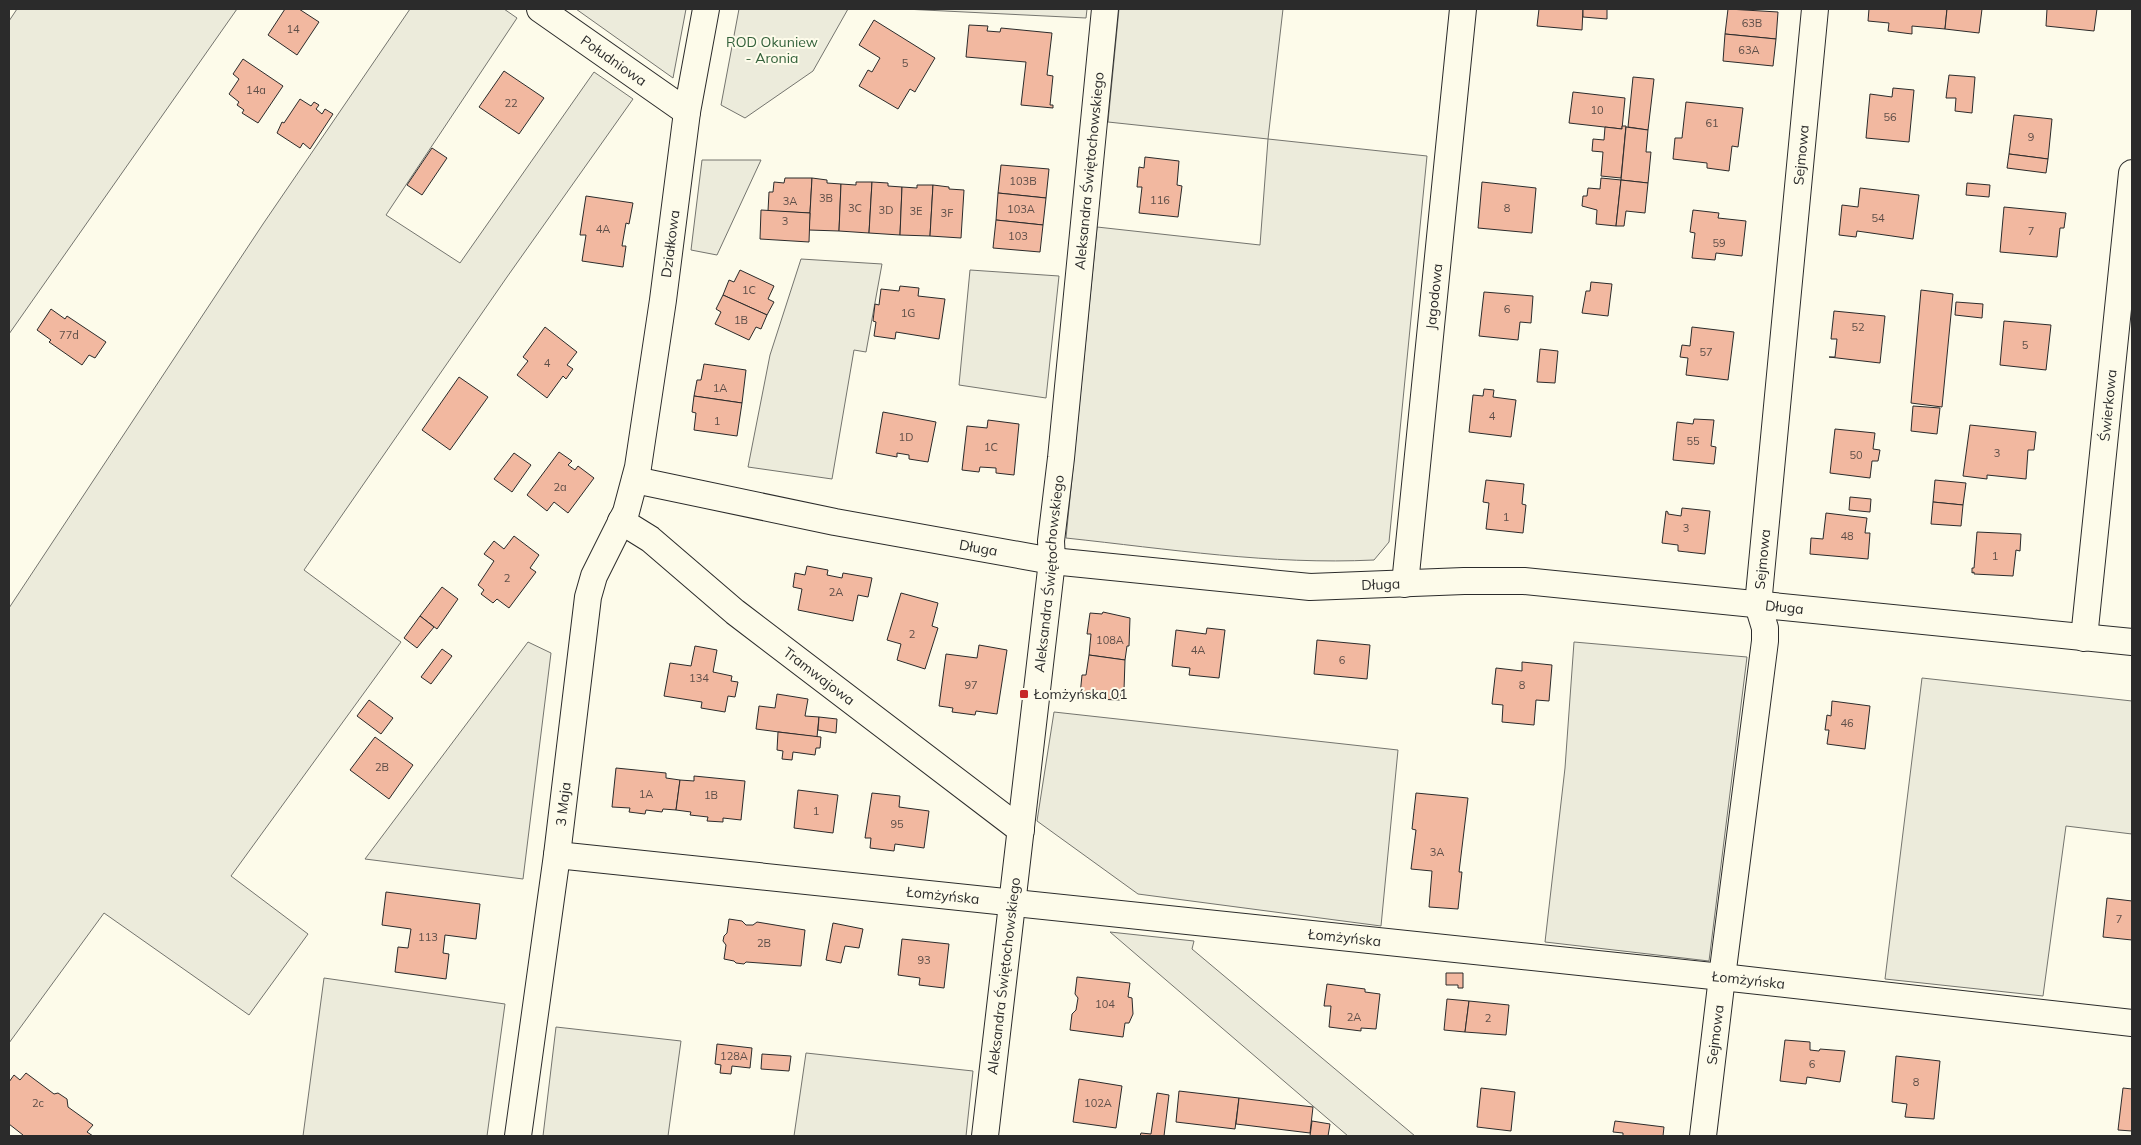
<svg xmlns="http://www.w3.org/2000/svg" width="2141" height="1145" viewBox="0 0 2141 1145" font-family="Mulish,sans-serif">
  <style>
    .green { fill: #ecebdb; stroke: #74746e }
    .building { fill: #f2b8a0; stroke: #2b2b2b }
    .lines { fill: none; stroke-linecap: round; stroke-linejoin: round }
    .minor-casing { stroke: #2b2b2b; stroke-width: 28 }
    .minor { stroke: #fdfbea; stroke-width: 26 }
    .poi-dot { fill: #c62828; stroke: #fdfbea; stroke-width: 2 }
    .labels { text-anchor: middle; dominant-baseline: central; stroke-width: 4; stroke-linejoin: round; paint-order: stroke }
    .number-label { font-size: 11px; fill: #5d4e48 }
    .park-label { font-size: 14px; fill: #34623c; stroke: #fdfbea }
    .street-label { font-size: 14px; fill: #2b2b2b; stroke: #fdfbea }
    .poi-label { font-size: 14px; fill: #2b2b2b; stroke: #fdfbea; text-anchor: start }
  </style>
  <rect width="100%" height="100%" fill="#fdfbea"/>
  <g class="green">
    <path d="M17,9H237L9,334V21Z"/>
    <path d="M410,9H504L517,18L386,215L460,263L594,72L633,99L507,277L304,570L401,642L231,876L308,934L249,1015L104,913L9,1043V608L263,224Z"/>
    <path d="M576,9H686L673,78Z"/>
    <path d="M739,9H848L813,71L745,118L721,105Z"/>
    <path d="M904,9H1087L1086,18Z"/>
    <path d="M1119,9H1283L1268,139L1427,156L1389,542L1374,560C1271,565 1168,549 1066,538L1097,227L1260,245L1268,139L1108,122Z"/>
    <path d="M702,160H761L717,255L691,250Z"/>
    <path d="M801,259L882,264L866,352L854,350L832,479L748,467L770,355Z"/>
    <path d="M970,270L1059,276L1046,398L959,385Z"/>
    <path d="M528,642L551,653L523,879L365,859Z"/>
    <path d="M1574,642L1747,657L1709,961L1545,942L1565,768Z"/>
    <path d="M1922,678L2132,701V834L2066,826L2043,996L1885,979Z"/>
    <path d="M1054,712L1398,750L1381,926L1138,894L1037,821Z"/>
    <path d="M1110,932L1194,941L1192,949L1415,1136H1348Z"/>
    <path d="M324,978L505,1004L487,1136H303Z"/>
    <path d="M556,1027L681,1041L668,1136H543Z"/>
    <path d="M806,1053L973,1071L966,1136H794Z"/>
  </g>
  <g class="building">
    <path d="M285,9H299L319,22L297,55L268,35Z"/>
    <path d="M1539,9H1583L1582,30L1537,26Z"/>
    <path d="M1583,9H1607V19L1583,17Z"/>
    <path d="M1728,9L1778,12L1776,39L1725,34Z"/>
    <path d="M1869,9H1947L1945,29L1912,26V34L1888,31L1889,23L1868,21Z"/>
    <path d="M1947,9H1982L1979,33L1945,29Z"/>
    <path d="M2043,9H2097L2094,31L2046,26L2047,9Z"/>
    <path d="M874,20L935,58L916,90L915,92L910,89L898,109L859,86L868,70L872,72L880,58L859,45Z"/>
    <path d="M969,25L988,26L987,31L1000,32L1001,28L1052,33L1047,75L1053,76L1050,105H1053V108L1021,105L1026,62L966,57Z"/>
    <path d="M1725,34L1776,39L1773,66L1723,61Z"/>
    <path d="M243,59L283,86L258,123L242,113L244,110L237,105L239,102L229,94L239,79L233,74Z"/>
    <path d="M504,71L544,98L519,134L479,107Z"/>
    <path d="M1949,75L1975,77L1972,113L1955,111L1956,98H1946Z"/>
    <path d="M1633,77L1654,79L1648,130L1628,127Z"/>
    <path d="M1893,88L1914,90L1909,142L1866,138L1870,94L1892,97Z"/>
    <path d="M1573,92L1625,98L1622,129L1569,123Z"/>
    <path d="M300,99L311,106L314,102L319,105L316,109L322,114L325,109L333,114L310,149L303,143L300,148L277,133L282,122L284,123Z"/>
    <path d="M1686,102L1743,108L1738,147L1732,146L1729,171L1707,168V163L1673,159L1675,138H1682Z"/>
    <path d="M2014,115L2052,119L2048,159L2009,154Z"/>
    <path d="M1622,126H1626L1621,178L1601,176L1603,152L1592,151L1593,139L1604,140L1605,127L1622,129Z"/>
    <path d="M1626,127L1648,130L1646,152H1651L1648,183L1621,180Z"/>
    <path d="M432,148L447,158L422,195L407,185Z"/>
    <path d="M2009,154L2048,159L2046,173L2007,168Z"/>
    <path d="M1145,157L1179,161L1177,185L1182,186L1178,217L1139,213L1142,187H1137L1139,167L1144,168Z"/>
    <path d="M1001,165L1049,169L1046,198L998,193Z"/>
    <path d="M785,178H812L810,213L768,211L769,192H773L774,182L784,183Z"/>
    <path d="M812,178L827,180V183L841,184L839,231L809,230Z"/>
    <path d="M1601,178L1621,180L1616,226L1596,224L1597,210L1582,206L1583,196H1587L1588,188L1600,189Z"/>
    <path d="M1621,180L1648,183L1645,213L1626,211L1624,226H1616Z"/>
    <path d="M856,182H872L869,233L839,231L841,184L856,185Z"/>
    <path d="M872,182L888,183V186L902,187L900,235L869,233Z"/>
    <path d="M1482,182L1536,188L1532,233L1478,228Z"/>
    <path d="M1967,183L1990,185L1989,197L1966,195Z"/>
    <path d="M917,185H933L930,236L900,235L902,187L917,188Z"/>
    <path d="M933,185L949,187V189L964,190L961,238L930,236Z"/>
    <path d="M1860,188L1919,195L1913,239L1857,231L1856,237L1839,235L1842,205L1858,207Z"/>
    <path d="M998,193L1046,198L1043,225L996,220Z"/>
    <path d="M586,196L633,203L629,224L626,223L622,246H626L623,267L582,261L586,235H580Z"/>
    <path d="M2004,207L2066,213L2064,228H2060L2057,257L2000,252Z"/>
    <path d="M761,210L810,213L809,242L760,239Z"/>
    <path d="M1693,210L1719,213L1718,218L1746,221L1742,256L1716,253L1715,260L1692,258L1695,233L1690,232Z"/>
    <path d="M996,220L1043,225L1040,252L993,248Z"/>
    <path d="M740,270L774,286L768,299L774,302L767,315L723,295L729,280L734,282Z"/>
    <path d="M1591,282L1612,284L1608,316L1582,313L1586,291H1590Z"/>
    <path d="M900,286L919,288L918,296L945,299L939,339L896,332L895,339L874,336L876,322L873,321L875,304L879,305L881,289L899,291Z"/>
    <path d="M1921,290L1953,294L1942,407L1911,403Z"/>
    <path d="M1484,292L1533,296L1531,323L1520,322L1518,340L1479,336Z"/>
    <path d="M723,295L767,315L761,329L756,327L749,340L715,324L721,312L716,309Z"/>
    <path d="M1956,302L1983,304L1982,318L1955,315Z"/>
    <path d="M51,309L65,319L67,316L106,342L95,358L89,355L82,365L49,342L51,340L37,330Z"/>
    <path d="M1834,311L1885,316L1880,363L1829,357H1835L1837,339H1831Z"/>
    <path d="M2004,321L2051,325L2046,370L2000,365Z"/>
    <path d="M545,327L577,352L567,365L573,369L566,379L563,376L547,398L517,375L528,361L523,357Z"/>
    <path d="M1692,327L1734,332L1728,380L1686,375L1688,358L1680,357L1682,345L1690,346Z"/>
    <path d="M1540,349L1558,351L1555,383L1537,382Z"/>
    <path d="M704,364L746,370L742,403L694,396L697,380H701Z"/>
    <path d="M459,377L488,397L450,450L422,430Z"/>
    <path d="M1484,389L1494,390L1493,397L1516,400L1511,437L1469,432L1473,395L1483,396Z"/>
    <path d="M694,396L742,403L737,436L694,430L696,413L692,412Z"/>
    <path d="M1913,406L1940,408L1937,434L1911,431Z"/>
    <path d="M883,412L936,422L928,462L909,459V455L897,453V457L876,453Z"/>
    <path d="M1694,419L1714,420L1711,446L1716,447L1714,464L1673,460L1677,422L1693,424Z"/>
    <path d="M988,420L1019,424L1014,475L996,473V468L980,467L979,472L962,470L967,426L987,428Z"/>
    <path d="M1970,425L2036,432L2034,450H2028L2026,479L1987,475V479L1963,476Z"/>
    <path d="M1835,429L1875,433L1873,449L1880,450L1878,461H1872L1870,478L1830,473Z"/>
    <path d="M559,452L572,461L568,465L575,470L578,466L594,478L568,513L554,502L547,511L527,495Z"/>
    <path d="M514,453L531,465L512,492L494,479Z"/>
    <path d="M1486,480L1524,484L1522,504L1526,505L1523,533L1486,529L1489,503L1483,502Z"/>
    <path d="M1935,480L1966,483L1963,505L1933,502Z"/>
    <path d="M1850,497L1871,499L1870,512L1849,510Z"/>
    <path d="M1933,502L1963,505L1961,526L1931,524Z"/>
    <path d="M1682,508L1710,511L1705,554L1678,551V545L1662,543L1666,511L1668,512V514L1681,516Z"/>
    <path d="M1826,513L1867,518L1865,533H1870L1868,559L1810,554L1811,538L1823,539Z"/>
    <path d="M1977,532L2021,534L2020,551L2016,550L2013,576L1974,574V572L1972,573V568H1974Z"/>
    <path d="M514,536L539,555L530,568L536,572L509,608L497,599L493,603L481,594L484,590L478,585L494,561L484,554L494,541L504,549Z"/>
    <path d="M807,566L828,570L827,575L842,578L843,573L872,578L868,597L858,595L853,621L798,610L802,589L793,587L795,573L805,575Z"/>
    <path d="M442,587L458,599L437,629L420,616Z"/>
    <path d="M901,593L938,603L932,626L938,628L925,669L897,660L901,644L887,640Z"/>
    <path d="M1103,612L1130,618L1129,646H1127L1125,660L1089,655L1091,634H1087L1090,613L1102,614Z"/>
    <path d="M420,616L434,627L417,648L404,638Z"/>
    <path d="M1207,628L1225,630L1219,678L1189,675L1190,668L1172,666L1176,630L1206,634Z"/>
    <path d="M1317,640L1370,645L1367,679L1314,674Z"/>
    <path d="M979,645L1007,650L997,714L976,711L975,715L952,712L953,708L939,706L946,654L977,658Z"/>
    <path d="M695,646L717,650L713,672L732,676L731,681L738,682L735,697L728,696L725,712L701,708L702,702L664,696L670,663L691,666Z"/>
    <path d="M442,649L452,656L431,684L421,677Z"/>
    <path d="M1089,655L1125,660L1124,690H1121L1120,700L1092,699V697L1080,695L1082,675H1086Z"/>
    <path d="M1522,662L1552,665L1549,701L1536,700L1534,725L1502,722L1503,705L1492,704L1496,668L1522,671Z"/>
    <path d="M777,694L808,699L805,716L819,717L817,737L756,729L759,706L775,708Z"/>
    <path d="M369,700L393,718L381,734L357,716Z"/>
    <path d="M1832,701L1870,706L1865,749L1827,744L1829,730H1825L1827,715L1831,716Z"/>
    <path d="M819,717L837,719L836,733L818,730Z"/>
    <path d="M778,732L821,737L820,748H816L815,755L793,752L792,760L782,759L783,751L777,750Z"/>
    <path d="M375,737L413,765L389,799L350,770Z"/>
    <path d="M616,768L666,773V778L680,780L676,810L663,809L662,812L646,810L645,814L629,812L630,808L612,807Z"/>
    <path d="M694,776L745,781L741,820L723,818V822L707,821L708,817L690,815L691,812L676,810L680,780L694,781Z"/>
    <path d="M798,790L838,795L833,833L794,828Z"/>
    <path d="M872,793L900,796L899,807L929,811L924,848L895,844L894,851L870,848L871,838H865Z"/>
    <path d="M1416,793L1468,798L1459,872H1462L1458,909L1429,907L1432,871L1411,869L1416,830L1412,829Z"/>
    <path d="M386,892L480,904L476,939L445,935L443,953L449,954L446,979L395,972L398,947L408,948L411,929L382,925Z"/>
    <path d="M2107,898L2132,901V940L2103,937Z"/>
    <path d="M729,919L742,921L746,925H753L757,922L805,930L801,966L746,962L744,964L736,963L734,961L724,959L726,945L723,941L724,936L727,933Z"/>
    <path d="M833,923L863,929L859,948L845,946L841,963L826,960Z"/>
    <path d="M902,939L949,944L944,988L919,985L920,978L898,975Z"/>
    <path d="M1446,973H1463V988H1458V985H1446Z"/>
    <path d="M1077,977L1130,983L1128,997L1132,998L1133,1014L1129,1023H1125L1123,1037L1070,1030L1072,1014L1076,1010L1078,998L1075,994Z"/>
    <path d="M1327,984L1365,989V992L1380,994L1376,1029L1361,1028V1031L1329,1027L1331,1006H1324Z"/>
    <path d="M1447,999L1469,1001L1465,1032L1444,1030Z"/>
    <path d="M1469,1001L1509,1005L1506,1035L1465,1032Z"/>
    <path d="M1785,1040L1810,1042V1050L1819,1051L1820,1049L1845,1051L1840,1082L1807,1077L1806,1084L1780,1081Z"/>
    <path d="M717,1044L752,1048L750,1068L732,1066L731,1074L720,1073L721,1065L715,1064Z"/>
    <path d="M762,1054L791,1056L789,1071L761,1069Z"/>
    <path d="M1896,1056L1940,1061L1934,1119L1905,1117L1907,1104L1892,1102Z"/>
    <path d="M26,1073L54,1094L58,1093L67,1099L68,1107L93,1125L87,1132L93,1136H22L23,1135L9,1124V1082L14,1075L20,1080Z"/>
    <path d="M1079,1079L1122,1086L1116,1128L1073,1122Z"/>
    <path d="M1481,1088L1515,1092L1511,1131L1477,1127Z"/>
    <path d="M2123,1088L2132,1089V1131L2118,1130Z"/>
    <path d="M1179,1091L1239,1098L1235,1129L1176,1122Z"/>
    <path d="M1157,1093L1169,1095L1164,1136H1140L1141,1133L1151,1134Z"/>
    <path d="M1239,1098L1313,1107L1310,1133L1236,1124Z"/>
    <path d="M1312,1121L1330,1124L1328,1136H1310Z"/>
    <path d="M1615,1121L1664,1127L1663,1136H1623V1133L1613,1132Z"/>
  </g>
  <g class="lines">
    <defs>
      <g id="minor">
        <path id="s1" d="M540,9L687,112"/>
        <path id="s2" d="M635,480L835,522L1052,561L1310,587L1464,581H1524L2132,642"/>
        <path id="s3" d="M621,521L650,539L735,612L1021,830"/>
        <path id="s4" d="M1405,584L1463,9"/>
        <path id="s5" d="M2084,638L2132,173"/>
        <path id="s6" d="M557,855L1722,977L2132,1023"/>
        <path id="s7" d="M518,1136L557,855L588,597L594,576L626,512L638,467L663,300L687,112L706,9"/>
        <path id="s8" d="M985,1136L1052,561L1051,541L1061,458L1105,9"/>
        <path id="s9" d="M1703,1136L1722,977L1765,641V628L1758,605L1815,9"/>
      </g>
    </defs>
    <use href="#minor" class="minor-casing"/>
    <use href="#minor" class="minor"/>
  </g>
  <rect class="poi-dot" x="1019" y="689" width="10" height="10" rx="2.5"/>
  <g class="labels">
    <g class="number-label">
      <text x="1752" y="23">63B</text>
      <text x="293" y="29">14</text>
      <text x="1749" y="50">63A</text>
      <text x="905" y="63">5</text>
      <text x="256" y="90">14a</text>
      <text x="511" y="103">22</text>
      <text x="1597" y="110">10</text>
      <text x="1890" y="117">56</text>
      <text x="1712" y="123">61</text>
      <text x="2031" y="137">9</text>
      <text x="1023" y="181">103B</text>
      <text x="826" y="198">3B</text>
      <text x="1160" y="200">116</text>
      <text x="790" y="201">3A</text>
      <text x="855" y="208">3C</text>
      <text x="1507" y="208">8</text>
      <text x="1021" y="209">103A</text>
      <text x="886" y="210">3D</text>
      <text x="916" y="211">3E</text>
      <text x="947" y="213">3F</text>
      <text x="1878" y="218">54</text>
      <text x="785" y="221">3</text>
      <text x="603" y="229">4A</text>
      <text x="2031" y="231">7</text>
      <text x="1018" y="236">103</text>
      <text x="1719" y="243">59</text>
      <text x="749" y="290">1C</text>
      <text x="1507" y="309">6</text>
      <text x="908" y="313">1G</text>
      <text x="741" y="320">1B</text>
      <text x="1858" y="327">52</text>
      <text x="69" y="335">77d</text>
      <text x="2025" y="345">5</text>
      <text x="1706" y="352">57</text>
      <text x="547" y="363">4</text>
      <text x="720" y="388">1A</text>
      <text x="1492" y="416">4</text>
      <text x="717" y="421">1</text>
      <text x="906" y="437">1D</text>
      <text x="1693" y="441">55</text>
      <text x="991" y="447">1C</text>
      <text x="1997" y="453">3</text>
      <text x="1856" y="455">50</text>
      <text x="560" y="487">2a</text>
      <text x="1506" y="517">1</text>
      <text x="1686" y="528">3</text>
      <text x="1847" y="536">48</text>
      <text x="1995" y="556">1</text>
      <text x="507" y="578">2</text>
      <text x="836" y="592">2A</text>
      <text x="912" y="634">2</text>
      <text x="1110" y="640">108A</text>
      <text x="1198" y="650">4A</text>
      <text x="1342" y="660">6</text>
      <text x="699" y="678">134</text>
      <text x="971" y="685">97</text>
      <text x="1522" y="685">8</text>
      <text x="1847" y="723">46</text>
      <text x="382" y="767">2B</text>
      <text x="646" y="794">1A</text>
      <text x="711" y="795">1B</text>
      <text x="816" y="811">1</text>
      <text x="897" y="824">95</text>
      <text x="1437" y="852">3A</text>
      <text x="2119" y="919">7</text>
      <text x="428" y="937">113</text>
      <text x="764" y="943">2B</text>
      <text x="924" y="960">93</text>
      <text x="1105" y="1004">104</text>
      <text x="1354" y="1017">2A</text>
      <text x="1488" y="1018">2</text>
      <text x="734" y="1056">128A</text>
      <text x="1812" y="1064">6</text>
      <text x="1916" y="1082">8</text>
      <text x="38" y="1103">2c</text>
      <text x="1098" y="1103">102A</text>
    </g>
    <g class="park-label">
      <text x="772" y="42">ROD Okuniew<tspan x="772" dy="16">- Aronia</tspan></text>
    </g>
    <g class="street-label">
      <text stroke="none"><textPath href="#s1" startOffset="90">Południowa</textPath></text>
      <text stroke="none"><textPath href="#s9" startOffset="988">Sejmowa</textPath></text>
      <text stroke="none"><textPath href="#s8" startOffset="971">Aleksandra Świętochowskiego</textPath></text>
      <text stroke="none"><textPath href="#s7" startOffset="909">Działkowa</textPath></text>
      <text stroke="none"><textPath href="#s4" startOffset="289">Jagodowa</textPath></text>
      <text stroke="none"><textPath href="#s5" startOffset="234">Świerkowa</textPath></text>
      <text stroke="none"><textPath href="#s2" startOffset="350">Długa</textPath></text>
      <text stroke="none"><textPath href="#s9" startOffset="582">Sejmowa</textPath></text>
      <text stroke="none"><textPath href="#s8" startOffset="566">Aleksandra Świętochowskiego</textPath></text>
      <text stroke="none"><textPath href="#s2" startOffset="755">Długa</textPath></text>
      <text stroke="none"><textPath href="#s2" startOffset="1160">Długa</textPath></text>
      <text stroke="none"><textPath href="#s3" startOffset="252">Tramwajowa</textPath></text>
      <text stroke="none"><textPath href="#s7" startOffset="335">3 Maja</textPath></text>
      <text stroke="none"><textPath href="#s6" startOffset="388">Łomżyńska</textPath></text>
      <text stroke="none"><textPath href="#s6" startOffset="792">Łomżyńska</textPath></text>
      <text stroke="none"><textPath href="#s8" startOffset="161">Aleksandra Świętochowskiego</textPath></text>
      <text stroke="none"><textPath href="#s6" startOffset="1198">Łomżyńska</textPath></text>
      <text stroke="none"><textPath href="#s9" startOffset="102">Sejmowa</textPath></text>
    </g>
    <g class="poi-label">
      <text x="1034" y="694">Łomżyńska 01</text>
    </g>
  </g>
  <rect width="2141" height="1145" fill="none" stroke="#2b2b2b" stroke-width="20"/>
</svg>
